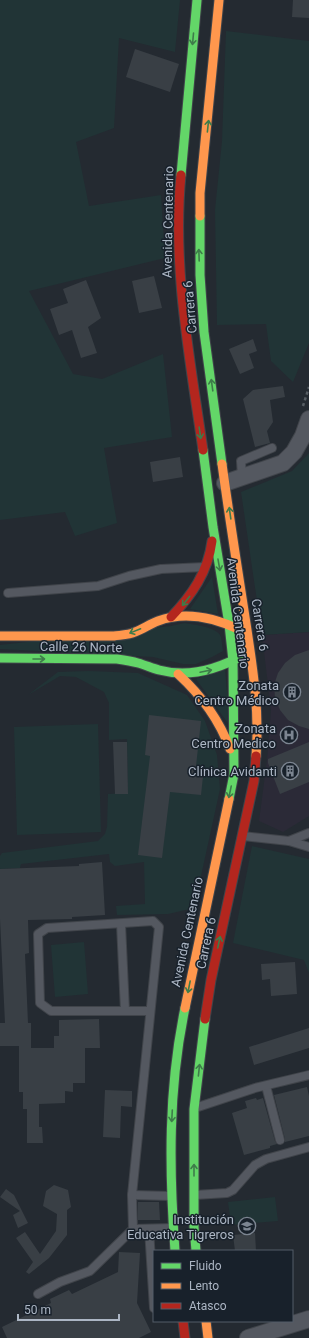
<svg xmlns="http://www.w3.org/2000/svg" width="309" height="1338" viewBox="0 0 309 1338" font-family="Roboto,sans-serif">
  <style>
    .medical { fill: #2b2a37 }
    .green { fill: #213436 }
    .building { fill: #393f45 }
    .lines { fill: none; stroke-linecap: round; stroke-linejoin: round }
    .lane-casing { stroke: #40444a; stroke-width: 10 }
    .street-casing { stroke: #40444a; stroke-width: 18 }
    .fast-casing { stroke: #40444a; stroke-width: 11 }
    .slow-casing { stroke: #40444a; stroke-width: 11 }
    .jam-casing { stroke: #40444a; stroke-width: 11 }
    .path { stroke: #565d63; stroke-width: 2.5; stroke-dasharray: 3 3; stroke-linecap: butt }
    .lane { stroke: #545860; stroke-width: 8 }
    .street { stroke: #545860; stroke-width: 16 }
    .fast { stroke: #63d668; stroke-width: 9 }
    .slow { stroke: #ff974d; stroke-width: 9 }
    .jam { stroke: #b3261e; stroke-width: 9 }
    .oneway { stroke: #3e7c4a }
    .labels { text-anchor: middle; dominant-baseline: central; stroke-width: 3; stroke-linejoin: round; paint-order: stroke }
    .street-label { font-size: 13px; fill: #acb6c4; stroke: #18212b }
    .poi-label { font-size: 13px; fill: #acb6c4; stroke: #18212b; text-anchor: end }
  </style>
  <rect width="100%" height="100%" fill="#242a31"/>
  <path class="medical" d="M309,632V816L283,832L259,821L267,760L271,710L262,635Z"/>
  <g class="green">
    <path d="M0,0H180L175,52L119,38L114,128L76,142L89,206L161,195L165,258L29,291L73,374L102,379L163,354L172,437L104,448L117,523L75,536L65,512L0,520Z"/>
    <path d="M226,31L309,41V343L293,382L271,361L266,324L217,325L215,210L222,141Z"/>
    <path d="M309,453V632L262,635L241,492L292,471Z"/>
    <path d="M212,577L218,614L190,609Z"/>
    <path d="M185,623C195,625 218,627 221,637C222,641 222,646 223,651L212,657L196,664H183L153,657L0,649V645L171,626Z"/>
    <path d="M225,669L230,726L196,679Z"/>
    <path d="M89,671L138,673L187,695L205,721L217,755L220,789L194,908L168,914L117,915L116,906L145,904L144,862L115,866L110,862L109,854L21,864L20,868L0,869V856L2,853L98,841L105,834L107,827L108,794L128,793L127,739L109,740V703L104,692L76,677L60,676L28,695L58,672Z"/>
    <path d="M98,724L101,832L17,835L14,727Z"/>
    <path d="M252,846L309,859V973L304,960L233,943Z"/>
    <path d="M84,942L88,994L55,997L51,945Z"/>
    <path d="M275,1197L278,1221L231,1225L228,1202Z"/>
  </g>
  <g class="building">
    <path d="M293,0H309V18L292,17Z"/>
    <path d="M135,49L179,64L170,92L126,77Z"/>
    <path d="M154,276L162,308L139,313L132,281Z"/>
    <path d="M86,280L101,318L88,327L97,353L81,358L72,330L59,335L50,309L68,303L63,289Z"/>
    <path d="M253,339L257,351L249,354L254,368L240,374L229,349Z"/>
    <path d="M283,386L285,397L270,400L273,422L267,431L270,443L255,447L243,399L253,390Z"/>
    <path d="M180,457L183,477L153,482L150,462Z"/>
    <path d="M309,650V729L299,726L288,720L280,710L275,698L274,685L278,673L285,663L295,655Z"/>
    <path d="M149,715L201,721L196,766L204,767L201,795L170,792L162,858L138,855L150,756L145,755Z"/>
    <path d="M113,742H127L128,794H115Z"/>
    <path d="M309,742V782L280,794L268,763V759Z"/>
    <path d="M102,862L105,915L72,917V919L28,920L29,953L25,954L28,1023H31V1048H54V1036H59V1020L99,1019L100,1048H85V1083H73V1092L65,1091V1103L39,1104V1127H42L43,1143H27V1109H23V1092H19V1046H0V1023H5L0,919V869L79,866V864Z"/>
    <path d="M295,962L297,994L271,996L270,979L262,980L261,964Z"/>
    <path d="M309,1028V1048L254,1065L249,1047Z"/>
    <path d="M307,1087L309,1096V1136L285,1142V1139L274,1095Z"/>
    <path d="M105,1090L132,1091V1107L121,1106L120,1138L103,1137Z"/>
    <path d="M256,1098L257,1100L263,1098L275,1141L277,1144L270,1146V1148L244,1155L232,1113L247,1108L245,1101Z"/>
    <path d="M54,1185L68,1190L71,1207L67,1210V1235L49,1258L29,1274L26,1272L33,1262L16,1238L25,1232L40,1254L56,1231L57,1214L43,1206L46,1191Z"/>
    <path d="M6,1189L14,1195L28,1223L18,1228L13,1215L20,1211L0,1197Z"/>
    <path d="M138,1202H159L160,1220H138Z"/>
    <path d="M255,1233L256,1251H235L233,1235Z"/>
    <path d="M119,1252L140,1253L137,1303L151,1332L139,1338H7L2,1327L51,1303L50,1299L69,1290L72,1294L118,1272Z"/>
  </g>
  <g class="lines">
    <defs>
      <g id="lane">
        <path d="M242,477L241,461L272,448"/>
        <path d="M8,593L98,586L129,576L161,569L205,567"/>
        <path d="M243,836L289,841L309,847"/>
        <path d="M289,841L309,833"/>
        <path d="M121,924L125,1011"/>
        <path d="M266,1086L280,1140"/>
        <path d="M195,1108L255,1088L309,1075"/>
        <path d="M132,1195L170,1196"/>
        <path d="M195,1195L227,1193L233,1190L255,1165L266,1159L309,1147"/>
        <path d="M133,1229L132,1195L159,927L153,921L47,928L38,934L40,1003L51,1011H150"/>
        <path d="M149,1229L154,1308"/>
        <path d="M38,1294L60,1282L90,1271L133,1229L173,1228"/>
      </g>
      <g id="street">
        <path d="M225,483L283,463L294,452L303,436L309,419"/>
        <path d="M248,1338L309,1319"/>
      </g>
      <g id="fast">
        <path d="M181,175L197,0"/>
        <path d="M200,216V275L204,332L222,464"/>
        <path d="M203,450L213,527L229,624L233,661L234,774L229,799"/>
        <path d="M0,658L117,659C124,660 131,661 138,663C145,665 152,668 159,670C189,678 219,669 245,654"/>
        <path d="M175,1251C169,1169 168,1089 185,1008"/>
        <path d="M196,1251L194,1227V1109L205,1019"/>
      </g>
      <g id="slow">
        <path d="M200,216V193L219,0"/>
        <path d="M222,464C229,515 237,566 245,617C252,663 260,710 256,756"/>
        <path d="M0,636H114C121,635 129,635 135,632C143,629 150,624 158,621C185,611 215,618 240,630"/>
        <path d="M178,674C202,696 219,719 230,749"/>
        <path d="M185,1008L229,799"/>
        <path d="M206,1321L208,1338"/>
      </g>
      <g id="jam">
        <path d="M181,175C172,267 190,359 203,450"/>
        <path d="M171,617C192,595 208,572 212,541"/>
        <path d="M205,1019L211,980L254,781L256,756"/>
        <path d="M183,1321L185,1338"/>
      </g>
    </defs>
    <use href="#lane" class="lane-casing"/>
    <use href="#street" class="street-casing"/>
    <use href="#fast" class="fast-casing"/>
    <use href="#slow" class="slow-casing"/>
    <use href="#jam" class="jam-casing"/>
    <path class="path" d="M303,406L309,387"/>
    <use href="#lane" class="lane"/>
    <use href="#street" class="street"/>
    <use href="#fast" class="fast"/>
    <use href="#slow" class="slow"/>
    <use href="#jam" class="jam"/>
  </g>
  <defs><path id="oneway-shaft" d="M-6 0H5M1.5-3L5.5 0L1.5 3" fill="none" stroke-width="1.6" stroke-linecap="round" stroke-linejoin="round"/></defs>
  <g class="oneway">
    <use href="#oneway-shaft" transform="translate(193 39) rotate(95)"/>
    <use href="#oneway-shaft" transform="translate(208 126) rotate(-84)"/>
    <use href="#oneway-shaft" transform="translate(199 255) rotate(-92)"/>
    <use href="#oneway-shaft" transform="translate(212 385) rotate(-98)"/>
    <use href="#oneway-shaft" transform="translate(200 433) rotate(82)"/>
    <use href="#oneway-shaft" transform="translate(230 513) rotate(-98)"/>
    <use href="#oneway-shaft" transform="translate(219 565) rotate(80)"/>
    <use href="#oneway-shaft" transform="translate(186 601) rotate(129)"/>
    <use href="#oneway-shaft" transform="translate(135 631) rotate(158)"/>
    <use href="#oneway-shaft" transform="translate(39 659)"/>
    <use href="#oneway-shaft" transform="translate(206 671) rotate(-12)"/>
    <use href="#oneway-shaft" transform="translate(230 792) rotate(102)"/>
    <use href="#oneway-shaft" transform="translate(219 942) rotate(-78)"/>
    <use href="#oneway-shaft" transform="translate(189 987) rotate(101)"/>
    <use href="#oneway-shaft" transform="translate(199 1070) rotate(-84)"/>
    <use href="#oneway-shaft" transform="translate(172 1116) rotate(93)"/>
    <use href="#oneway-shaft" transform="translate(194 1170) rotate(-90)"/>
  </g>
  <defs>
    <symbol id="building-ring" viewBox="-11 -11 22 22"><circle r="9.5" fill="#18212b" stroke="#7c8591" stroke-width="1.5"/><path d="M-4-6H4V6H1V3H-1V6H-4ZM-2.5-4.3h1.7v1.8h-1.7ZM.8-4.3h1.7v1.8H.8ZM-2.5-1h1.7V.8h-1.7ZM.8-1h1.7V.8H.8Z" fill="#7c8591"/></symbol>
    <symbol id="hospital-ring" viewBox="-11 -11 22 22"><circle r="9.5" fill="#18212b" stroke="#7c8591" stroke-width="1.5"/><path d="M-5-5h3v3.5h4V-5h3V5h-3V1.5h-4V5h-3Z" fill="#7c8591"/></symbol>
    <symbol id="school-ring" viewBox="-11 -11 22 22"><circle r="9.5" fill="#18212b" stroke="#7c8591" stroke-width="1.5"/><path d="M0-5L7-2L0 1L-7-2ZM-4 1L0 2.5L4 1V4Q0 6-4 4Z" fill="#7c8591"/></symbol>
  </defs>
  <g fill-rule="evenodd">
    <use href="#building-ring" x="282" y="682" width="20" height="20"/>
    <use href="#hospital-ring" x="279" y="725" width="20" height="20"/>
    <use href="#building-ring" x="280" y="761" width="20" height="20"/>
    <use href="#school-ring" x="237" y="1216" width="20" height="20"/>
  </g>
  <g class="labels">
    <g class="street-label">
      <text transform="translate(168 222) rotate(-89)">Avenida Centenario</text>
      <text transform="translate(190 307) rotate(-95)">Carrera 6</text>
      <text transform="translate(238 613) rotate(83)">Avenida Centenario</text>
      <text transform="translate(260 625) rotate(81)">Carrera 6</text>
      <text transform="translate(81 647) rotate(1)">Calle 26 Norte</text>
      <text transform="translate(187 932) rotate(-78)">Avenida Centenario</text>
      <text transform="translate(206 943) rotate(-78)">Carrera 6</text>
    </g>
    <g class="poi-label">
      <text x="279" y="685">Zonata<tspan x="279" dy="15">Centro Médico</tspan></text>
      <text x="276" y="728">Zonata<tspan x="276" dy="15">Centro Medico</tspan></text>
      <text x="277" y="771">Clínica Avidanti</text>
      <text x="234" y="1219">Institución<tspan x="234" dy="15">Educativa Tigreros</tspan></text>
    </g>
  </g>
  <rect x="153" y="1250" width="140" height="72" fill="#18212b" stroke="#535d68"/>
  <rect x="161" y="1263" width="20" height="6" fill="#63d668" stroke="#535d68"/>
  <text x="189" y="1270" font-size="12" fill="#acb6c4">Fluido</text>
  <rect x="161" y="1283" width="20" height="6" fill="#ff974d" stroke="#535d68"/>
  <text x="189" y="1290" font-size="12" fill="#acb6c4">Lento</text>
  <rect x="161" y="1303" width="20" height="6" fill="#b3261e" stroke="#535d68"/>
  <text x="189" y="1310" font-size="12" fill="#acb6c4">Atasco</text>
  <path d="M18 1314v6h101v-6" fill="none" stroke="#acb6c4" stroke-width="2"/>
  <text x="24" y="1314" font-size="12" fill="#acb6c4" stroke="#18212b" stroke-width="3" paint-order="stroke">50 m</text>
</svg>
